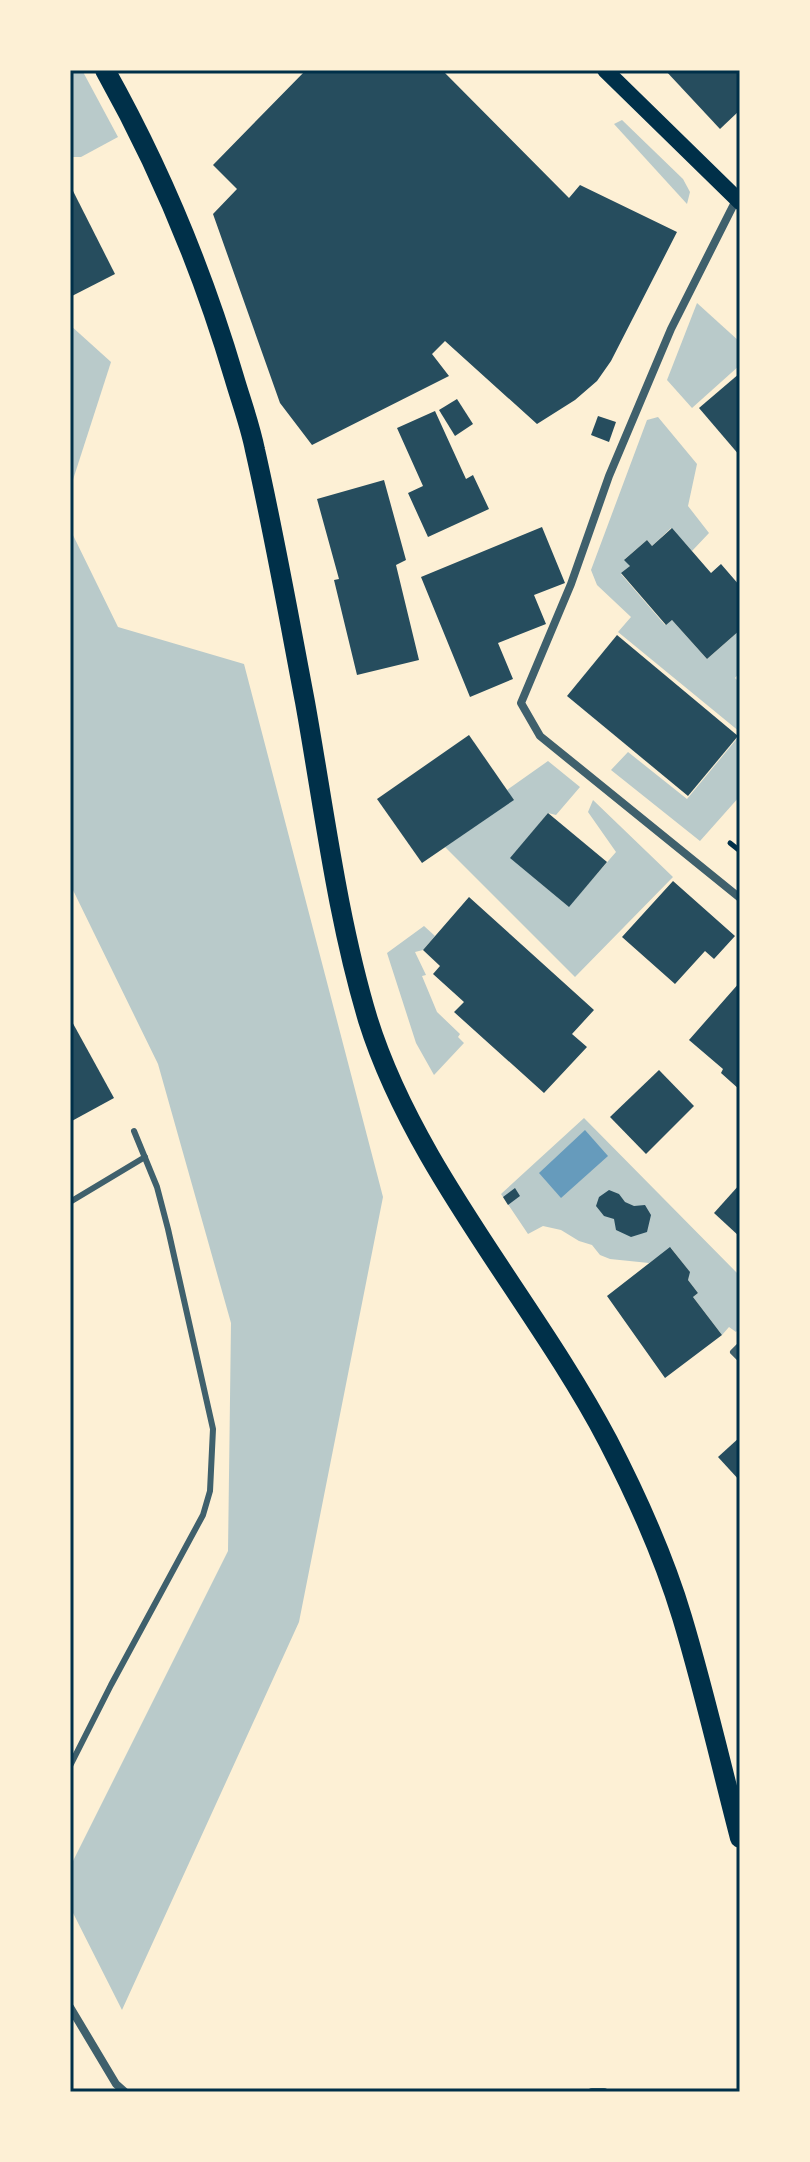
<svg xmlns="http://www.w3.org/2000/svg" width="810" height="2162" viewBox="0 0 810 2162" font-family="'Titillium Web',sans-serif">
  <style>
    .green { fill: #b9caca }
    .water { fill: #669bbc }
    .building { fill: #264d5e }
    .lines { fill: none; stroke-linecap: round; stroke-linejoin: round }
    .path { stroke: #003049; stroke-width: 5 }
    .service { stroke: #3f606c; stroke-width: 6 }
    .minor { stroke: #3f606c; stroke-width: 8 }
    .secondary { stroke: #003049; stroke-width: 16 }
    .primary { stroke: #003049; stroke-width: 20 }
    .neatline { fill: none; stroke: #003049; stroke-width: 3 }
  </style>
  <rect width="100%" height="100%" fill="#fdf0d5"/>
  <g class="green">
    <path d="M70,70H82L118,137L81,157H70Z"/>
    <path d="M622,120L683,179L690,192L687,204L614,124Z"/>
    <path d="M697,303L740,342V365L692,408L667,380Z"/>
    <path d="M70,325L111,362L70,489Z"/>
    <path d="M658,417L697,464L688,506L709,533L692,551L671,528L652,546L647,540L625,559L630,566L621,574L665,625L672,620L707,659L740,630V672L735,678L740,683V732L618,632L631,617L597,585L591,570L647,420Z"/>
    <path d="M70,529L118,627L244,664L383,1197L299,1622L122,2010L70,1907V1867L228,1551L231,1323L158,1064L70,884Z"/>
    <path d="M740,735V796L700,841L611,770L628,752L687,799Z"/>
    <path d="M548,761L580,787L556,815L548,813L511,858L569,906L616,852L588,812L593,800L673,877L575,977L445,847L513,800L507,790Z"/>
    <path d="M424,926L435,936L423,950L415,952L426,975L422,976L437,1012L460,1034L458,1037L464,1043L434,1075L416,1043L387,953Z"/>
    <path d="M584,1118L740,1276V1327L736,1332L729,1327L722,1335L693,1297L698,1293L688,1280L689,1271L671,1248L649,1263L610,1259L600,1255L592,1245L579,1241L561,1230L543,1226L528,1234L501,1194Z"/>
  </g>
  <path class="water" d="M585,1130L608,1156L561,1198L539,1173Z"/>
  <g class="building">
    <path d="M306,70H442L569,198L580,185L677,232L611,361L597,381L575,400L537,424L445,341L432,354L449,376L312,445L280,403L213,214L237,189L213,165Z"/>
    <path d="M665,70H740V110L720,129Z"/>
    <path d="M70,185L115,274L70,297Z"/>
    <path d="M740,373V456L699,408Z"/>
    <path d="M457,399L473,424L455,436L439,410Z"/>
    <path d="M435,411L466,479L473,475L489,509L428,537L408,493L423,486L397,428Z"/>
    <path d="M598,416L616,422L609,442L591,435Z"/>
    <path d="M384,480L406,560L396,565L419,660L357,675L334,580L339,579L317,499Z"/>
    <path d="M542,527L565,583L534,595L546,624L498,643L513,679L470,697L421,577Z"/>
    <path d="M672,528L711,573L721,564L740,586V630L707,659L672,620L666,625L621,573L630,566L624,560L647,540L652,546Z"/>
    <path d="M617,635L738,736L688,796L567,696Z"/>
    <path d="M469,735L514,800L422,863L377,799Z"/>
    <path d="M548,813L607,862L569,907L510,858Z"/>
    <path d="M673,881L735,936L714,959L705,951L675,984L622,937Z"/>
    <path d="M469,897L594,1010L572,1034L587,1047L544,1093L454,1012L464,1002L433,974L440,966L423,950Z"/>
    <path d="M740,982V1090L721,1073L723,1069L689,1040Z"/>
    <path d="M70,1018L114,1098L70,1122Z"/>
    <path d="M659,1070L694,1106L646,1154L610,1117Z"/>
    <path d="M740,1184V1237L714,1213Z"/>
    <path d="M515,1188L520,1196L508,1205L503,1197Z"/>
    <path d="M609,1190L619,1194L625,1202L634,1206L645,1205L651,1215L647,1232L631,1237L616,1230L614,1219L604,1216L596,1206L599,1197Z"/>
    <path d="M670,1247L690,1272L688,1280L698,1293L693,1297L722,1335L665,1378L607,1296Z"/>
    <path d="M740,1437V1481L718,1457Z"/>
  </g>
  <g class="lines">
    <path class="path" d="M730,843L740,851"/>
    <g class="service">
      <path d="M70,1202L145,1157"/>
      <path d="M740,1345L733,1352L740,1359"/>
      <path d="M70,1766L111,1685L203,1515L210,1491L213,1429L168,1229L157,1187L134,1131"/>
    </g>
    <g class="minor">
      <path d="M736,200L671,329L609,476L571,584L521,703L540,736L740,898"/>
      <path d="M70,2007L116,2084L125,2092"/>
      <path d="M592,2092H604"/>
    </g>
    <path class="secondary" d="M605,70L740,202"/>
    <path class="primary" d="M105,70C160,168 202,269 234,377C241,401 250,425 255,450C274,533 289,618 305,702C324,808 337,917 368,1020C415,1170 535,1302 608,1441C637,1497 664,1557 682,1617C704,1690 721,1765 740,1838"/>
  </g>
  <rect width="810" height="2162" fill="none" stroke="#fdf0d5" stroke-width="144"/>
  <rect x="72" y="72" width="666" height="2018" class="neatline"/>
</svg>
